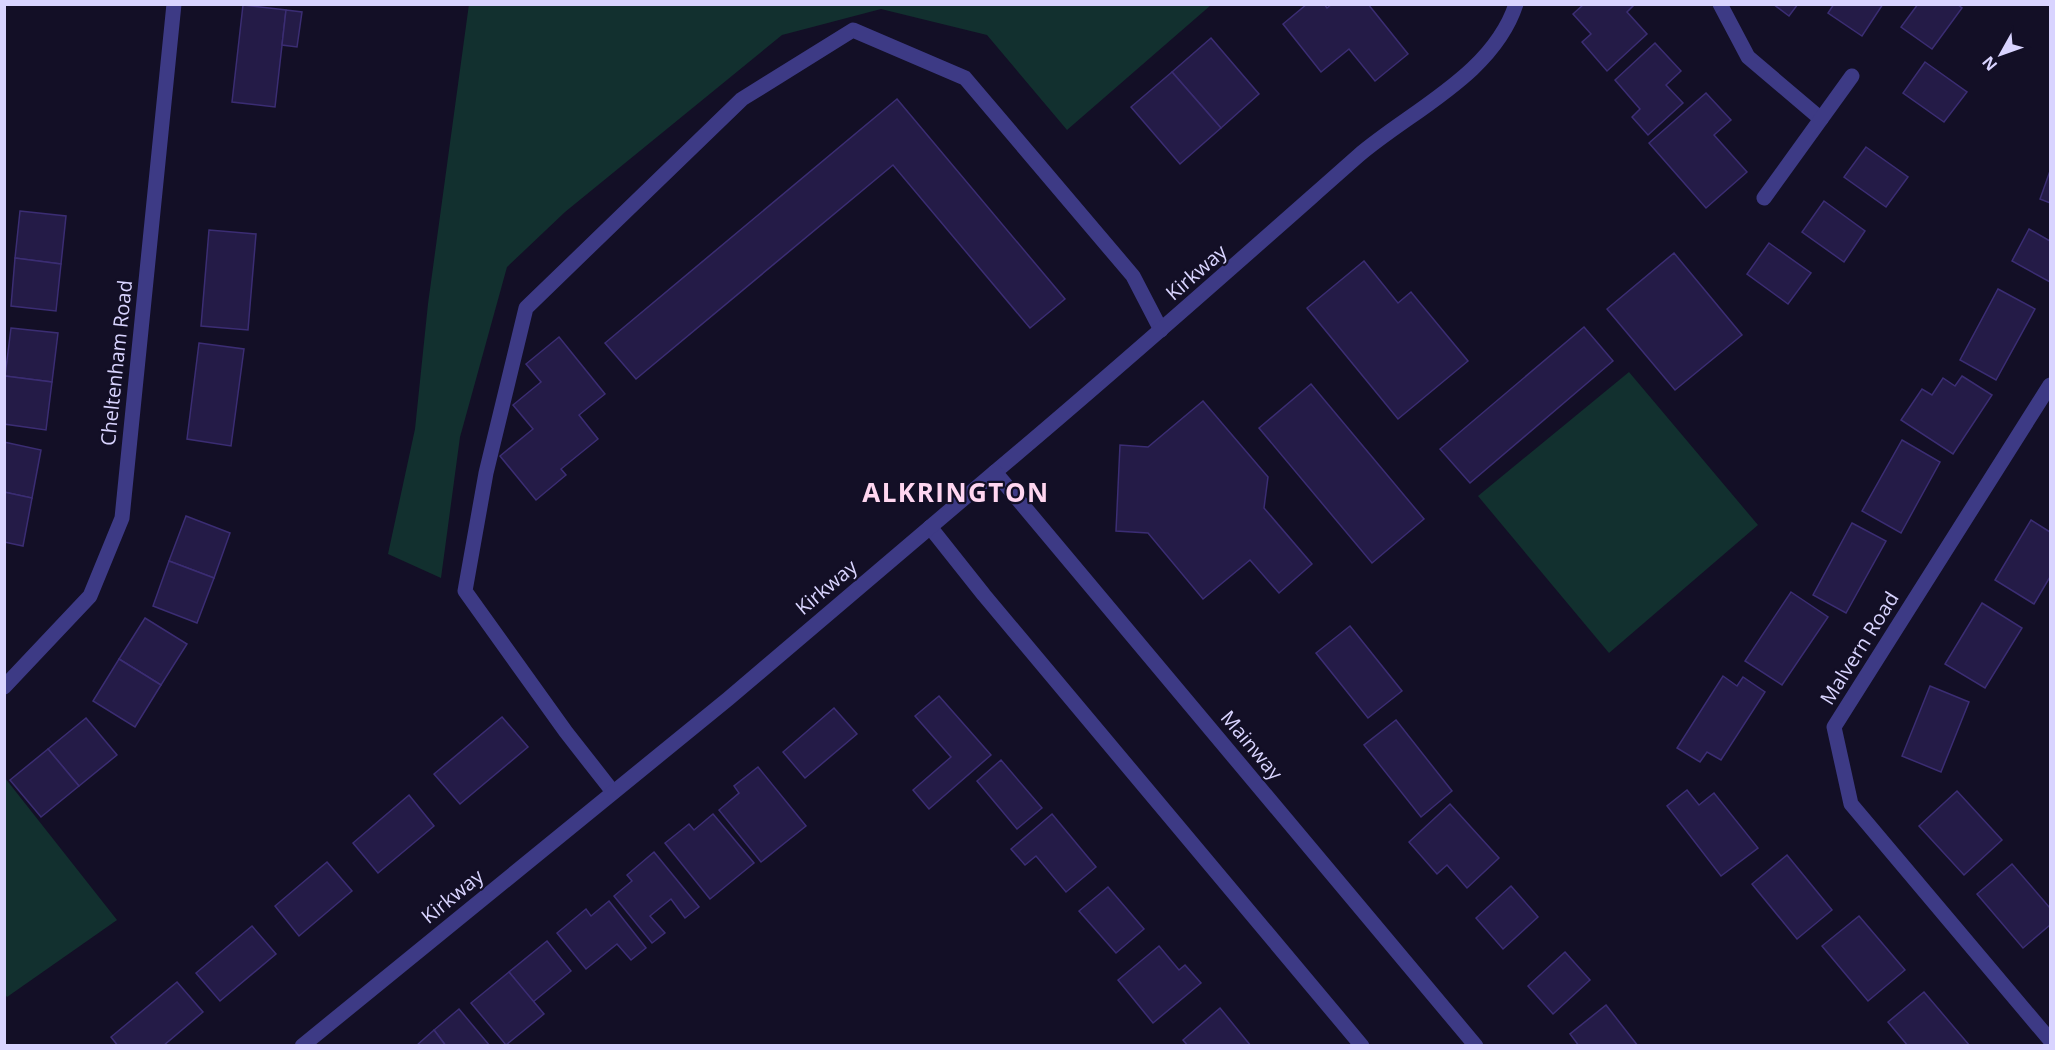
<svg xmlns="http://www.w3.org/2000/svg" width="2055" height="1050" viewBox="0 0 2055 1050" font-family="'Open Sans',sans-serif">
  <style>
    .green { fill: #12302f }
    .building { fill: #241b47; stroke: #3b2d73; stroke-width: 1.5 }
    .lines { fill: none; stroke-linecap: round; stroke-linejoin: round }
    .service { stroke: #3d3a85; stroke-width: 15 }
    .minor { stroke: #3d3a85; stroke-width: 15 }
    .tertiary { stroke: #3d3a85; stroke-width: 15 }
    .labels { text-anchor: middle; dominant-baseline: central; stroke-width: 4.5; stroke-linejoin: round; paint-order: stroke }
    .street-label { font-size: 20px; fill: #d9d4ff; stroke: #130f26 }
    .district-label { font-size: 26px; font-weight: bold; letter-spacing: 1.5px; fill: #ffd6f0; stroke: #130f26 }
  </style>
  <rect width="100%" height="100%" fill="#130f26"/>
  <g class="green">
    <path d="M469,4H1211V5L1067,130L987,35L881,9L782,35L565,212L507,267L460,437L441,578L388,554L415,429L428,304Z"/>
    <path d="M1629,372L1758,525L1609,653L1478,496Z"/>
    <path d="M5,778L117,920L7,997L4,993Z"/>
  </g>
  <g class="building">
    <path d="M1307,4H1324L1327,8L1332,4H1368L1408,54L1375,81L1349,49L1321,72L1283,24Z"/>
    <path d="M1584,4H1635L1627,12L1647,34L1607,71L1582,42L1591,34L1573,14Z"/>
    <path d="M1773,4H1798L1789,16Z"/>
    <path d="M1834,4H1883L1862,36L1828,13Z"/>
    <path d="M1918,4H1957L1962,8L1932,49L1901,27Z"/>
    <path d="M243,5L286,10L275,107L232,102Z"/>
    <path d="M286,10L302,12L297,47L282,45Z"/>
    <path d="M1211,38L1259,94L1221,128L1172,72Z"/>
    <path d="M1655,43L1681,71L1666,85L1683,103L1648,135L1632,117L1640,109L1615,80Z"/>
    <path d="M1925,62L1967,92L1944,122L1903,93Z"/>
    <path d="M1172,72L1221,128L1180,164L1131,107Z"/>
    <path d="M1706,93L1731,120L1714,135L1747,172L1706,208L1649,143Z"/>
    <path d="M897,99L1065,299L1030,328L893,165L636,379L605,343Z"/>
    <path d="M1866,147L1908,177L1886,207L1844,177Z"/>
    <path d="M2050,171V203L2040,199Z"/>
    <path d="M1824,201L1865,231L1844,262L1802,232Z"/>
    <path d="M20,211L66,216L61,264L15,258Z"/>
    <path d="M2029,229L2050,241V282L2012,261Z"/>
    <path d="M209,230L256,234L248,330L201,326Z"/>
    <path d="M1769,243L1811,273L1788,304L1747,274Z"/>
    <path d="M1674,253L1742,335L1675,390L1607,309Z"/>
    <path d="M15,258L61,264L56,311L11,306Z"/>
    <path d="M1364,261L1398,303L1411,292L1468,361L1398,419L1307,308Z"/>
    <path d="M1998,289L2035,309L1996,380L1960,360Z"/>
    <path d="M1584,327L1613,361L1470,483L1440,449Z"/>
    <path d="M11,328L58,333L52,382L5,376Z"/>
    <path d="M559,337L605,394L579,415L598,439L561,469L566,475L536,500L500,456L533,429L513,405L541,382L526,364Z"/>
    <path d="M199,343L244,349L231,446L187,439Z"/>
    <path d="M5,376L52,382L46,430L4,424Z"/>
    <path d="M1962,376L1992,395L1953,454L1901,420L1922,389L1932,395L1943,378L1955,386Z"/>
    <path d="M1311,384L1424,519L1372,563L1259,428Z"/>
    <path d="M1203,401L1268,477L1264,508L1312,564L1279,593L1250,560L1203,599L1148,533L1116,531L1120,445L1148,447Z"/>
    <path d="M1902,440L1940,462L1901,533L1862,511Z"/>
    <path d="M4,442L41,450L32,498L4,492Z"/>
    <path d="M4,492L32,498L23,546L4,542Z"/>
    <path d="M186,516L230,533L214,578L169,561Z"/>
    <path d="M2031,520L2050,532V577L2034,604L1995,580Z"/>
    <path d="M1852,523L1886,541L1846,613L1813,595Z"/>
    <path d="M169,561L214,578L197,623L153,606Z"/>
    <path d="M1791,592L1828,617L1782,685L1745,661Z"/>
    <path d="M1982,603L2022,628L1985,688L1945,664Z"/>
    <path d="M145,618L187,644L161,685L119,659Z"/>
    <path d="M1350,626L1402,691L1368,718L1316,653Z"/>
    <path d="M119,659L161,685L135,727L93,701Z"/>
    <path d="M1723,676L1737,686L1743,677L1765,692L1721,760L1707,752L1700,762L1677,748Z"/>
    <path d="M1930,686L1969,702L1941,772L1902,756Z"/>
    <path d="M939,696L991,755L929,809L913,790L951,757L915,716Z"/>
    <path d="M834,708L857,734L805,778L783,752Z"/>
    <path d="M502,717L528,747L460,804L434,774Z"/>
    <path d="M86,718L117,755L79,786L48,749Z"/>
    <path d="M1396,720L1452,791L1421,817L1364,745Z"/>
    <path d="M48,749L79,786L41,817L10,780Z"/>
    <path d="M1001,760L1042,808L1017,829L977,781Z"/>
    <path d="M758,767L806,826L761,862L719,810L739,793L734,786Z"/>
    <path d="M1687,790L1699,805L1714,793L1758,848L1721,876L1667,806Z"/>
    <path d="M1957,791L2002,840L1964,875L1919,826Z"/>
    <path d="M409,795L434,826L378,873L353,843Z"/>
    <path d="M1450,804L1499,858L1467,888L1447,865L1437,874L1409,842Z"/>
    <path d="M713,814L754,863L710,899L665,843L689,824L694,830Z"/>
    <path d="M1052,814L1096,867L1066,892L1036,856L1025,865L1011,849Z"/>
    <path d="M654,852L699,907L685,918L671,899L650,916L665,933L652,943L614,896L632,881L627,875Z"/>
    <path d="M1787,855L1832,910L1797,939L1752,884Z"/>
    <path d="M327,862L352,891L299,936L275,906Z"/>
    <path d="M2012,864L2050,908V925L2023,948L1977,894Z"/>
    <path d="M1511,886L1538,917L1503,949L1476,918Z"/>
    <path d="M1108,887L1144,929L1116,953L1079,911Z"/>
    <path d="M609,901L646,948L631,960L617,944L586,969L557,933L586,909L591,916Z"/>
    <path d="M1859,916L1905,970L1868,1001L1822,946Z"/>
    <path d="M252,926L276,954L220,1001L196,973Z"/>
    <path d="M547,941L571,971L533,1002L509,972Z"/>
    <path d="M1159,946L1179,970L1185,965L1201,983L1153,1023L1118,980Z"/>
    <path d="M1565,952L1590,980L1553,1014L1528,986Z"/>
    <path d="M509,972L544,1014L506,1045L471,1003Z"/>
    <path d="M177,982L203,1012L163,1046H118L111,1037Z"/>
    <path d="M1924,992L1970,1046H1908L1888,1022Z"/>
    <path d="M1606,1005L1638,1046H1579L1570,1034Z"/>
    <path d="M1220,1008L1251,1046H1188L1183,1040Z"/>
    <path d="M459,1009L490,1046H446L434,1030Z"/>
    <path d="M434,1030L446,1046H416Z"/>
  </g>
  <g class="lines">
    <path class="service" d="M613,792L566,732L465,591L486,473L526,308L742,99L853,30L965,78L1133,276L1161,330"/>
    <g class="minor">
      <path d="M1720,4L1748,57L1821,119"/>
      <path d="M1764,198L1852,76"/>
      <path d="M2050,385L1834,727L1851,804L2050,1040"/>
      <path d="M995,472C1118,369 1238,262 1358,156C1410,111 1493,75 1516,4"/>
      <path d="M4,687L90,596L122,518L174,4"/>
    </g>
    <g class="tertiary">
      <path d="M930,527L984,595L1362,1046"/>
      <path d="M302,1046L728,699L995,472L1476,1046"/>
    </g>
  </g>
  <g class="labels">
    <g class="street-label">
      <text transform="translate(1196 272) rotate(-41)">Kirkway</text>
      <text transform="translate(116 363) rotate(-84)">Cheltenham Road</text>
      <text transform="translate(826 587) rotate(-40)">Kirkway</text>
      <text transform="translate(1859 648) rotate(-58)">Malvern Road</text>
      <text transform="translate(1252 745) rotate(50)">Mainway</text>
      <text transform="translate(452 896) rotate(-39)">Kirkway</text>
    </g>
    <g class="district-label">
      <text x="956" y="492">ALKRINGTON</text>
    </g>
  </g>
  <rect width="2055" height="1050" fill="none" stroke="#d9d4ff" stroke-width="12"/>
  <g transform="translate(2001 54) rotate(230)" stroke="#130f26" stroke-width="4.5" paint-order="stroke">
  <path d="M0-4.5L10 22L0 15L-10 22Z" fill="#d9d4ff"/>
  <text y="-9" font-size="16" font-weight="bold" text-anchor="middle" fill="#d9d4ff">N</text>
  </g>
</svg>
